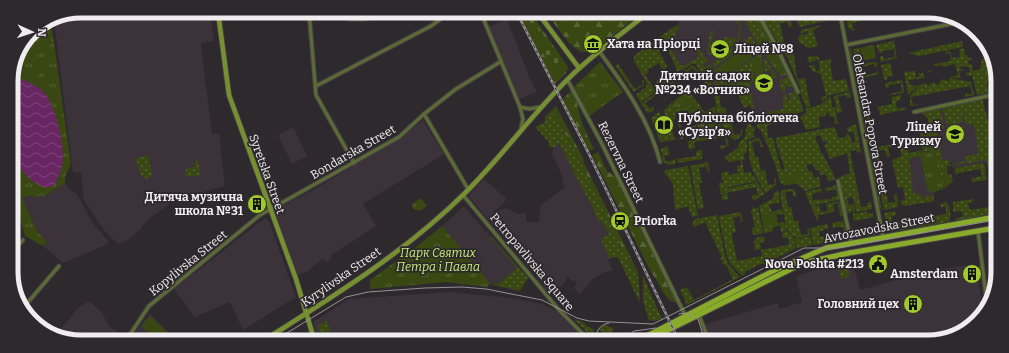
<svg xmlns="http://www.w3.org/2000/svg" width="1009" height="353" viewBox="0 0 1009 353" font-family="Bitter,serif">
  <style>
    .built { fill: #3c323a }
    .grass { fill: url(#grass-dots) }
    .forest { fill: url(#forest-firs) }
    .wetland { fill: url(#wetland-marsh) }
    .cemetery { fill: url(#cemetery-stones) }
    .park { fill: url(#park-tufts) }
    .garden { fill: #394813 }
    .water { fill: url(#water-waves) }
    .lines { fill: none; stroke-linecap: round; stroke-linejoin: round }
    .minor-casing { stroke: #494448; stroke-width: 5 }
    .secondary-casing { stroke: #494448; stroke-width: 6 }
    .primary-casing { stroke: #494448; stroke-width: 7 }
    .minor { stroke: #5a6c34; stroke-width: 3 }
    .secondary { stroke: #758f31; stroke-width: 4.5 }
    .primary { stroke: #89ab2a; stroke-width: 5 }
    .tram { stroke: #949093; stroke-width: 1 }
    .rail-casing { stroke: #949093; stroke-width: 2.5 }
    .rail { stroke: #2e292d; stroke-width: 1; stroke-dasharray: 3; stroke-linecap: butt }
    .labels { text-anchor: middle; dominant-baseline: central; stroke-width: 3.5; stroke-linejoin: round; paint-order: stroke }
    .poi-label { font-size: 12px; font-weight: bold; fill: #f0ecef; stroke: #2e292d; text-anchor: end }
    .street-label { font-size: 12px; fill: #f0ecef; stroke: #2e292d }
    .park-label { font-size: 12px; font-style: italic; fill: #c8ed75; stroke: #2e292d }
    .rim { fill: none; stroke: #f0ecef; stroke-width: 5 }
  </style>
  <defs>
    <pattern id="grass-dots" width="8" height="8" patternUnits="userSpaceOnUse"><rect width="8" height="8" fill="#394813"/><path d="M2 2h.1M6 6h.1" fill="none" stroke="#566336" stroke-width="1.8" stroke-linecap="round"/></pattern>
    <pattern id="forest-firs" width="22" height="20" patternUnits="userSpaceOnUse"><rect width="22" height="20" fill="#394813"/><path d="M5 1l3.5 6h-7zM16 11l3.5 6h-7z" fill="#566336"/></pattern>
    <pattern id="wetland-marsh" width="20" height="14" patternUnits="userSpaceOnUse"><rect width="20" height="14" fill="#394813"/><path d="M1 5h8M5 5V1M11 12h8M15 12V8" fill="none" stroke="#566336"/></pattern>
    <pattern id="cemetery-stones" width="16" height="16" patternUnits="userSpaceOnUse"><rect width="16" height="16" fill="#394813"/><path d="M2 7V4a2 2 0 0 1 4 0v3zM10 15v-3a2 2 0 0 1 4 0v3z" fill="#566336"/></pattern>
    <pattern id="park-tufts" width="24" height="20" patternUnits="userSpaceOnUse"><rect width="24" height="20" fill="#394813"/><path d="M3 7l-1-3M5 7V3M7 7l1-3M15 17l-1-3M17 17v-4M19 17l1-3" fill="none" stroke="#566336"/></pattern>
    <pattern id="water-waves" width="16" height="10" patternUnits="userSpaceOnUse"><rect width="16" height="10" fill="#682763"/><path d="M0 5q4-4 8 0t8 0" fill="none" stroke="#7e467a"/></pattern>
  </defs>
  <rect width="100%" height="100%" fill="#2e292d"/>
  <g class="built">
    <path d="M81,11L210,12L214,41L201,43L202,54L212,134L219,133L225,186L196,194L182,195L150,218L141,227L142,228L129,239L120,244L111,238L103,229L84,200L81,172H73L54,21Z"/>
    <path d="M673,13L754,14L779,54L802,105L759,121L756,120L754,109L730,75L713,86L695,60L683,66L678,62L670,44L665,36L678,26V21Z"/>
    <path d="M507,19L530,79L537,92L520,99L515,95L488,27Z"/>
    <path d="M982,101L989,150L987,163L953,168L952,163L939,165L942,187L934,193V197L906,203L898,157L924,152L919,129L924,128L923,123L929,121L928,118L922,113Z"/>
    <path d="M423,120L444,154L363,204L376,226L330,256L332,259L326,263L323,258L307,272L298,275L274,210L315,189L401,137Z"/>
    <path d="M293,127L307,156L292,164L278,135Z"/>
    <path d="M559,143L580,185L595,211L593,212V214L601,221L609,235L610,259L608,260L613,270L603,273L593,279L581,293H579L574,288L577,282L574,280L572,281L568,277L561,287L557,286L547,294L543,287L542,283L470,198L469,194L484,179L507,199L493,213L506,208L518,214L526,213V222H539L541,205L565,187L562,181L564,179L552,154L553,151V147Z"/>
    <path d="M65,183L70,190L76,193L94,225L109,242L106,245L63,263L43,246L47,242L37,231L22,198L32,195L33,198L42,194L43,197Z"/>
    <path d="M464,206L517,268L499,283H490L442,226Z"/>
    <path d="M265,218L269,221L296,297L243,330L230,302L195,317L174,289Z"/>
    <path d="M852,259L860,290L937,269L976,265L983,310L971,327L932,342L710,341L706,324L778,303L779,309L802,302L796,276L837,263Z"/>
    <path d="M995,259L994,294L993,296L989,260Z"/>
    <path d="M449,292L512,298L542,304L556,311L586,340L317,339L313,322L349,299Z"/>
    <path d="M89,301L102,313L109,326L122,335L119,339L59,338L55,336L78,308Z"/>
    <path d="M150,314L175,339H132L139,327Z"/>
  </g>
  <g class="grass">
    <path d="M735,14L741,24L740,39L729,49L718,47L724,46L723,37L738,39L740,24L735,23L736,19L727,18L728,15Z"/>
    <path d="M741,14H755L782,55L774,45L762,52Z"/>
    <path d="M799,14H809L812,20L826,17V19L833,18V19L800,27L798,24Z"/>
    <path d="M846,14H883L884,15L852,23L854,31L848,28Z"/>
    <path d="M775,17L791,22L792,27H789L787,22L780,23L785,50L786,52L793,50L797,77L798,79L805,78L810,106L806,107L800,92L801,89L788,59L764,20L769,18L766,20L767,21L770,20L769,18Z"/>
    <path d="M677,25L679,27L673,37L668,41L678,62L683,66L699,57V55L694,49L698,48L708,61L702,65L704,68L710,64L713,68L705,74L713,86L749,61L756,81L751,82L750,85L756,120L755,124L750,119H746L743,117L753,114L750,105L744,108L737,92C732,91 730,86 726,85C721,83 715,88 709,88L701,78V73L696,64H692L683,70L672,72L677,70L669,52V45L664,41L661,45L655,40Z"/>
    <path d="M822,25L813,30L818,46L809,48L800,43L798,39L800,35L808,34L807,31L800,34L801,30Z"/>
    <path d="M713,31H714L709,53L719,54L720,51L717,50V48L727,50L719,56L707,54L710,32Z"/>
    <path d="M751,36L760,53L756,56L757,53L750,43H748L715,67L712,63Z"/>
    <path d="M654,41L667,66L663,71L659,63L646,71L650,72L645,75L656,91L641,103L636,95L646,87L647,83L634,61V56Z"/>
    <path d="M894,41L897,58L881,62L880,60V56H883L884,59L895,57L894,49L882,51V53H879L876,45Z"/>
    <path d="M962,41L963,47L919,56L908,53Z"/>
    <path d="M851,48L870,145L867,143L850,53Z"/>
    <path d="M859,48L862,63L877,62V67H875L874,64L862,67L863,75L876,73L877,71L879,74L864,78L867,82L863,83L865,94L862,95L853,49Z"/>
    <path d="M964,48L965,55H967L968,58H971L972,60L968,61L969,65L972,64L973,71L980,69L986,75L980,68L982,59L991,57L992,60L986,62L988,70L996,68L997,83H996L997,91L987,93L988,86L993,81H987V93L977,95L972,75L967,76L966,73L970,72L969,67L960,66L961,69L965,70L959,71L961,78L949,77L958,75L955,64L942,67L941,65L934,66V64L951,61L950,53L946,54L945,52L950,51L952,58L960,57L959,49Z"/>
    <path d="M817,54L820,61L832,59L830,63L833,81L846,79L849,91L829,95L822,102L821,97L826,96L821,74L813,71L809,66L814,65L816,71L820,70L818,59L809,63L807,57L817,56Z"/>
    <path d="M763,59H765L778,77L771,78V69L765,72Z"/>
    <path d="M890,63L893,76L887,77V80H884L881,65Z"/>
    <path d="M618,64L635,89L643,84L642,80H644V85L634,92L615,66Z"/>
    <path d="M693,65L700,72L699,76L695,79L693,77L697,73L693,68L645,103L650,109L654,106L653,111L648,113L641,104Z"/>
    <path d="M931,70L933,71L923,73L925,78L909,80L910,85L918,86L908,95L904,72L915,71L916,78L919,77V72L920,74Z"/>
    <path d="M671,74H678L658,89L656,85C656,77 664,74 671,74Z"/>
    <path d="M789,76L792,77L796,89L793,86L785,87V91L782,92L779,80Z"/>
    <path d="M950,78L971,82L974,95L965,97V94H972L970,86L911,97L913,105L918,104V105L910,106V96L920,85L925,83L928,86L933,82L938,85L941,80L944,79L948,82Z"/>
    <path d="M902,80L904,90L903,93L890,95V94L902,91L901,83L889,85V87L886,88L885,83Z"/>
    <path d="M724,88L730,95L727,96L726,91L719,92L721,107H725L728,121L731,120L734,135L741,134V129L743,130L741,136L736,140C721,137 715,104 714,91Z"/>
    <path d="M797,92L804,111L784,118V120L798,118L806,113V108L820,105L831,96L832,107H835L838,124H835L834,117H830L828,112L826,113V116L819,117L820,127L806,130L802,120L799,118L768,125L767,127L768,138H773L781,169L785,170L775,138L834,127L839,138H844L848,133L853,143L855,142L854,132H848L847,128L856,124L861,152L857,153L856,150L850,151L861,207L867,206V203L871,202L872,209L856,212L853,197L847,198L849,205L853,204L855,212L853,213L851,208V212L846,214L838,178L850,173L847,153L830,159L824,145L827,144L826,141L823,142L820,135L815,137L821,152L819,153H822C826,161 834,172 835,180L828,181L826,174L820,175L819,170H815L814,166L811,164L806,165L809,171L808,172L812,171L814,178L819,177L821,186L805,191L797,184L784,185L780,182L776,167L761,130L757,128L758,114L783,109V95L786,94L787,100L790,99L789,93Z"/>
    <path d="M850,92L851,97L847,98L846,95L838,97L842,112L837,113L834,96Z"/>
    <path d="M902,95L900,100L896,102V106L899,109L903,107L908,109L879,115L880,112L877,107L892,104V97Z"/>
    <path d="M862,96H865L875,145H872Z"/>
    <path d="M982,98L992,136L997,135L996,137L988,140V143L995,174L996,191L991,192L989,182L995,179L994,173H989L986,160L942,167L945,184L943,189L934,192L935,150L920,152L921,156L909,158L913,194L919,193L920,196L923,195V199L926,198V195L934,196V201L906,206L902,205L900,201L905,200L903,187L898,188L892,160L902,156L900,149L907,147L909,153L923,150L919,129L929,125C928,117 926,116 919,111L940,108L944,128L937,131L942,160L948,159L950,165L966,161L965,156L979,154L974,124L968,125L965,123L963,111L962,122L947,125L942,107Z"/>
    <path d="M672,102L675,108L690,105L695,112L700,107L704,112L701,114L703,120L696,122C690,120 688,116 687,110L675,113L676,119L669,121L663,111Z"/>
    <path d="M552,110L571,143L633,269L638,272L640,303L618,257L609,258L601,239L609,234L601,221L599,222L593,212L595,211L580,185L559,143L554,147H549V142L535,127L545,122V117Z"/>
    <path d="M659,112L666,121L663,122V132L672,130L675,140L681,138L678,123H680L683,139L660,142L651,118Z"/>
    <path d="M747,124H750L755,129L753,132L755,137L747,140V151L743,156L745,159L742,160L744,173L750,172L757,181L729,187L721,195L719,183H723L721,173L728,171L729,175L738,173L737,166L741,165L740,160L728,162L725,157L739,147L738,144L745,137Z"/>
    <path d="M696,125L699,138L725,133L729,145L721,150L720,146L727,145L725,137L694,142L695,148L689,149L688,141L695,139L693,131L689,132L687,138L686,132L688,128Z"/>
    <path d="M757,138L760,139L763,147H761L759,141L752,142L755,157H758L761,171L765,170L768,185L775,184L774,179L776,178V185L766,193C752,172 750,167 748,142Z"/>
    <path d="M899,143V145L888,147L890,157H887L885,150L878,151L883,175L877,176L872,148Z"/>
    <path d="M667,146L670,154L664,156L666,162L676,159L675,164L669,165L663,162L661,149Z"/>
    <path d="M870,149L882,210L879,206L868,152Z"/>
    <path d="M702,150V159L678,163L677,159L696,156V151Z"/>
    <path d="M148,155L152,175L147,179L141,176L136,159L139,157Z"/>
    <path d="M198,159L200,175L188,177L185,174L186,169L195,166V160Z"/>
    <path d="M708,162L710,173L708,172L706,166L699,168L702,183H699L704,208L698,209L690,166Z"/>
    <path d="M983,163L985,167L986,180L972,182L971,178L982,176L980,169L955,174V168Z"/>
    <path d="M688,166L698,216L692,217L688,206L675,210L673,184L664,172L666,170Z"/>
    <path d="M884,179L888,203L895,202L894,195L897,194L898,207L884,210L878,180Z"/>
    <path d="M757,182L765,194L755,200L752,199V195H758L756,187L727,193L728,199L722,200V196L727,189Z"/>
    <path d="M837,185L840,197L838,200L811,206L805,192L821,188L822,193L818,192L812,195L813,200L832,199V197L837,196L836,190H830L826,192L825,188Z"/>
    <path d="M792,189L795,190L797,196L794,197L792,191L785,193L788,207H791L794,221H798L801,235L808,234L807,228H809L810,235L802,238L794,237L786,227L780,194L782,190Z"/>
    <path d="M778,190L780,202L769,205L772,212L782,209L783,214L777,215L776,213L761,215L759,206L774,198L773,194Z"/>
    <path d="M973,199L974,201L968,203L970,210L996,206L995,213L957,221L955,218L963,217L962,211L953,212V202Z"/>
    <path d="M840,201L844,214L842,216L840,217L838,203L833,204L834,212L818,215V222L811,207L819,205L821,212L828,211L826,204Z"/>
    <path d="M946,202C950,206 952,217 949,222L888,232L884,213L895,211L896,215L891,216L893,223L946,214V207H941L940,204Z"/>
    <path d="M753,207L755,209L758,207L763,233L755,235L752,233V228L755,227L752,213L750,212Z"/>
    <path d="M867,211L868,214L873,213L874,217L854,221L853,214Z"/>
    <path d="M740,212L743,221L741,222L740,216L733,218L736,232L732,233V235L737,261L762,256L761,249L755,250L754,241L756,238L764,236L765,241L760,243L761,250L788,245L789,244L788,238H783L782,233L788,231L793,237L796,248L765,264H760L745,272V274L742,276L730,263L727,256L719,218L720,216Z"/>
    <path d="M717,215L725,256L728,264L740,277L687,305L680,290L687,287L694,300L733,279L726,265L721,263L723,262L722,259L718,261L722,257L705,222L694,227L692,224L695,219Z"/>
    <path d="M843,221L848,239L813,245L810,228L827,224L829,229H825L819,232L820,237L839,235V234L844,232L843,227H835L833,229L832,223Z"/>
    <path d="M784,222L787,231L781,232L780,225L774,227L772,232L764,233L763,226Z"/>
    <path d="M875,227H877L878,234L852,238L856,233L875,231Z"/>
    <path d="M491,236L528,278L520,291L489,284L499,283L517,268L490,237Z"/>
    <path d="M810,236L812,245L797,248L794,238L801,239Z"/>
    <path d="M846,262L850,276L841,279L837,264Z"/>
    <path d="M643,276L662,319L654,321L649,320L643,302Z"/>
    <path d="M574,319L585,323V325L593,329L595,340Z"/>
    <path d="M327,320L331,336L321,339L318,326Z"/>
    <path d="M604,325L614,328L609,338L599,329Z"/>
  </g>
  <g class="forest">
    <path d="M518,13H531L568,67L566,73L555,84Z"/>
    <path d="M546,13H644L629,23L594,51L584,52L579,51L569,43Z"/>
    <path d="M571,91C579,101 577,109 581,119C584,129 589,139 594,149L588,151L562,100Z"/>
    <path d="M556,106L584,160L583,161L638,272L633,269L571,143L552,110Z"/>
    <path d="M598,152L607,171L616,177L678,303L671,301L665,295L649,268L592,155Z"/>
    <path d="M684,332L693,333L696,341H667Z"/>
  </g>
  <path class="wetland" d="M51,23L54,43L19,49L35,29Z"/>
  <path class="cemetery" d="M530,14L563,65L554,71L540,48L543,46L525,17Z"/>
  <g class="park">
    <path d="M764,34L771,45L763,50L756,39Z"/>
    <path d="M54,43L71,164L65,177V183L43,197L42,195L33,198L32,195L22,198L37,231L47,242L43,246L25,236L19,216L12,211L11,77L19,49Z"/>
    <path d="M774,45L788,75L781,76L762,52Z"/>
    <path d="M874,45L876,58L862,61L860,48Z"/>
    <path d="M761,53L764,79L756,81L755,72L752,73L749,61Z"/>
    <path d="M600,62L623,92L589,116L574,87Z"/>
    <path d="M739,71L750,87L751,97L748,99L733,75Z"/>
    <path d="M688,90L701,107L695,111L690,105L675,108L673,102Z"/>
    <path d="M715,106L720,125L724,131L700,136L697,125L704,123L701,114Z"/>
    <path d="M936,150L943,184L942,187L932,193L927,190L920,153Z"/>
    <path d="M947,166L948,175L951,174L953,181L944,189L945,184L942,167Z"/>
    <path d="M421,198L427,206L420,211L413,209L412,204Z"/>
    <path d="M442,226L490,283L487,287L447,282L370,289V280L415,248Z"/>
  </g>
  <g class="garden">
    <path d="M750,44L755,55L716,84L714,83L707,75Z"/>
    <path d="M929,130L934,132L936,144L932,148L928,145L926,133Z"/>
    <path d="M799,173L801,181L787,185L785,176Z"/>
    <path d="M776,213L778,224L763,227L761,215Z"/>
    <path d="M150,316L169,334L165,339H156L141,326Z"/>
  </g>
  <path class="water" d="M19,79C27,81 35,85 42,90C55,102 64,143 63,161C62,169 58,177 55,185L46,188C4,173 11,121 11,85Z"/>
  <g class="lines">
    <defs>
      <g id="minor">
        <path d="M309,12L316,95L354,163"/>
        <path d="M323,12L350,19H363L423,12"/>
        <path d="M481,13L520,107L523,119L521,128"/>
        <path d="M758,14L777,48L798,92"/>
        <path d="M840,14L883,237"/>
        <path d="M846,45L961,22"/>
        <path d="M599,51C624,85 650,121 660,162"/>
        <path d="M567,79L601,142L686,317"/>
        <path d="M316,86L431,26L449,13"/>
        <path d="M520,107L529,109L540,107"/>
        <path d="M914,112L997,94"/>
        <path d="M424,114L468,189"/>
        <path d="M838,181L851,243"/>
        <path d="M463,195L559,310L589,340"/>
        <path d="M978,231L987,304"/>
        <path d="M12,252L23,240"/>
        <path d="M23,308L59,266"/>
        <path d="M699,315L709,341"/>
        <path d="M127,339L149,306L260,215L399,137L424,114L456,89L500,62"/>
      </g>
      <g id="secondary">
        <path d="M218,12L229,95L296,279L314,339"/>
        <path d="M538,13L579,68"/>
        <path d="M266,339C334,296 405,252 463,195C501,158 531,115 569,78C593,54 621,34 648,13"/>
      </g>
      <g id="primary">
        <path d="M637,341L775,270L826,248L995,217"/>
        <path d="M646,341L803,263L849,253L995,228"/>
      </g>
    </defs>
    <use href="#minor" class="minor-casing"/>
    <use href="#secondary" class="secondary-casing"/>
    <use href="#primary" class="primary-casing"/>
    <use href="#minor" class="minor"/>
    <use href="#secondary" class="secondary"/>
    <use href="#primary" class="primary"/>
    <g class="tram">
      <path d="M679,314L687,313L698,319L705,341"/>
      <path d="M277,339L346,297L368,292L425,288L462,287L486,289L542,300L577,318L589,321L653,324L804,248H838L995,220"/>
      <path d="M598,341C594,331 600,325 609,323"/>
      <path d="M622,341L634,331L656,328"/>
    </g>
    <defs>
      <path id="rail" d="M517,13L591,158L679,341"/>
    </defs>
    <use href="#rail" class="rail-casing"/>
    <use href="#rail" class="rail"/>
  </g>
  <defs>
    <symbol id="museum-disc" viewBox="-11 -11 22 22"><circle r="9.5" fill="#a1c92a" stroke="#2e292d"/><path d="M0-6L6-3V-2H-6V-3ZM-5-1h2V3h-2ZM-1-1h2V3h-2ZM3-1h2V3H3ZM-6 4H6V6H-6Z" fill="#111"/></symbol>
    <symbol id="school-disc" viewBox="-11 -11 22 22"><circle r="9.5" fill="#a1c92a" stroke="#2e292d"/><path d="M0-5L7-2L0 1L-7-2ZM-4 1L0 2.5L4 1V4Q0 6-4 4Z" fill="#111"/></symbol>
    <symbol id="library-disc" viewBox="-11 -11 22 22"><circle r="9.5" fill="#a1c92a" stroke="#2e292d"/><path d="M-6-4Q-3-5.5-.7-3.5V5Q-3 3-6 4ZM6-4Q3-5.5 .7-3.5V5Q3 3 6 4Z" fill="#111"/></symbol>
    <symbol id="building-disc" viewBox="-11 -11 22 22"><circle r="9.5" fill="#a1c92a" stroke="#2e292d"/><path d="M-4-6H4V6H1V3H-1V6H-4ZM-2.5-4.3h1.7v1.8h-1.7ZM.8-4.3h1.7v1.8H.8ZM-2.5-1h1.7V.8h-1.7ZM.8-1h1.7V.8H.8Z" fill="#111"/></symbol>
    <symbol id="station-disc" viewBox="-11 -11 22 22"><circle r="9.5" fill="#a1c92a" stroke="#2e292d"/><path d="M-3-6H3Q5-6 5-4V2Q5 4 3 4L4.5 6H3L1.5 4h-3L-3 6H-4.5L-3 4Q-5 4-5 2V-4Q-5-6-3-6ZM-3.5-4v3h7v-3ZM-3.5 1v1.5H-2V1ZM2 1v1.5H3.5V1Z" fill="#111"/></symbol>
    <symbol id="civic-disc" viewBox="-11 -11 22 22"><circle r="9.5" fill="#a1c92a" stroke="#2e292d"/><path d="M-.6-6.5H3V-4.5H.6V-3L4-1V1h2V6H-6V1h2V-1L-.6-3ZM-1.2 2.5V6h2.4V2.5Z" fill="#111"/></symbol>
  </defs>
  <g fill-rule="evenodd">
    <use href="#museum-disc" x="582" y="33" width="22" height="22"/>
    <use href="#school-disc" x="709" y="38" width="22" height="22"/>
    <use href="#school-disc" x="753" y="72" width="22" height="22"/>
    <use href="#library-disc" x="653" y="114" width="22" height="22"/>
    <use href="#school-disc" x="944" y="123" width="22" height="22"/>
    <use href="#building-disc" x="246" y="193" width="22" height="22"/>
    <use href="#station-disc" x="609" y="210" width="22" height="22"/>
    <use href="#civic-disc" x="867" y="253" width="22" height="22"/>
    <use href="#building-disc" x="961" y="263" width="22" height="22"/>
    <use href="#building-disc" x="902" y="293" width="22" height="22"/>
  </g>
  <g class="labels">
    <g class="poi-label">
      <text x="607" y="44" text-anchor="start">Хата на Пріорці</text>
      <text x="734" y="49" text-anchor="start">Ліцей №8</text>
      <text x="750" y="76">Дитячий садок<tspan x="750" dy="14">№234 «Вогник»</tspan></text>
      <text x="678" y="118" text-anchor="start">Публічна бібліотека<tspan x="678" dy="14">«Сузір’я»</tspan></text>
      <text x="941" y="127">Ліцей<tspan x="941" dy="14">Туризму</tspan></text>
      <text x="243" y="197">Дитяча музична<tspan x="243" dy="14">школа №31</tspan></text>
      <text x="634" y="221" text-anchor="start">Priorka</text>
      <text x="864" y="264">Nova Poshta #213</text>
      <text x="958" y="274">Amsterdam</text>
      <text x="899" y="304">Головний цех</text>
    </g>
    <g class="street-label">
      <text transform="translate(870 124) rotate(79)">Oleksandra Popova Street</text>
      <text transform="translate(353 152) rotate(-30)">Bondarska Street</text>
      <text transform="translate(621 162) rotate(64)">Rezervna Street</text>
      <text transform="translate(267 174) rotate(70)">Syretska Street</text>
      <text transform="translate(879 228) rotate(-11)">Avtozavodska Street</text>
      <text transform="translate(532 262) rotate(50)">Petropavlivska Square</text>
      <text transform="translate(188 263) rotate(-39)">Kopylivska Street</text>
      <text transform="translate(341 277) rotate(-35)">Kyrylivska Street</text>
    </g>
    <g class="park-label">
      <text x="438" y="253">Парк Святих<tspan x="438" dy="14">Петра і Павла</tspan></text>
    </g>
  </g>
  <path d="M0 0H1009V353H0ZM81 18H928A63 63 0 0 1 991 81V272A63 63 0 0 1 928 335H81A63 63 0 0 1 18 272V81A63 63 0 0 1 81 18Z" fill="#2e292d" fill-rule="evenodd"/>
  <path class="rim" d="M81 18H928A63 63 0 0 1 991 81V272A63 63 0 0 1 928 335H81A63 63 0 0 1 18 272V81A63 63 0 0 1 81 18Z"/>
  <g transform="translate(32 32) rotate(93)" stroke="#2e292d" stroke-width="3" paint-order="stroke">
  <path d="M0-3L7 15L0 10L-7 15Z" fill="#f0ecef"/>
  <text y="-6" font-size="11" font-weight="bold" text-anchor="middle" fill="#f0ecef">N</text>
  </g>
</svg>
